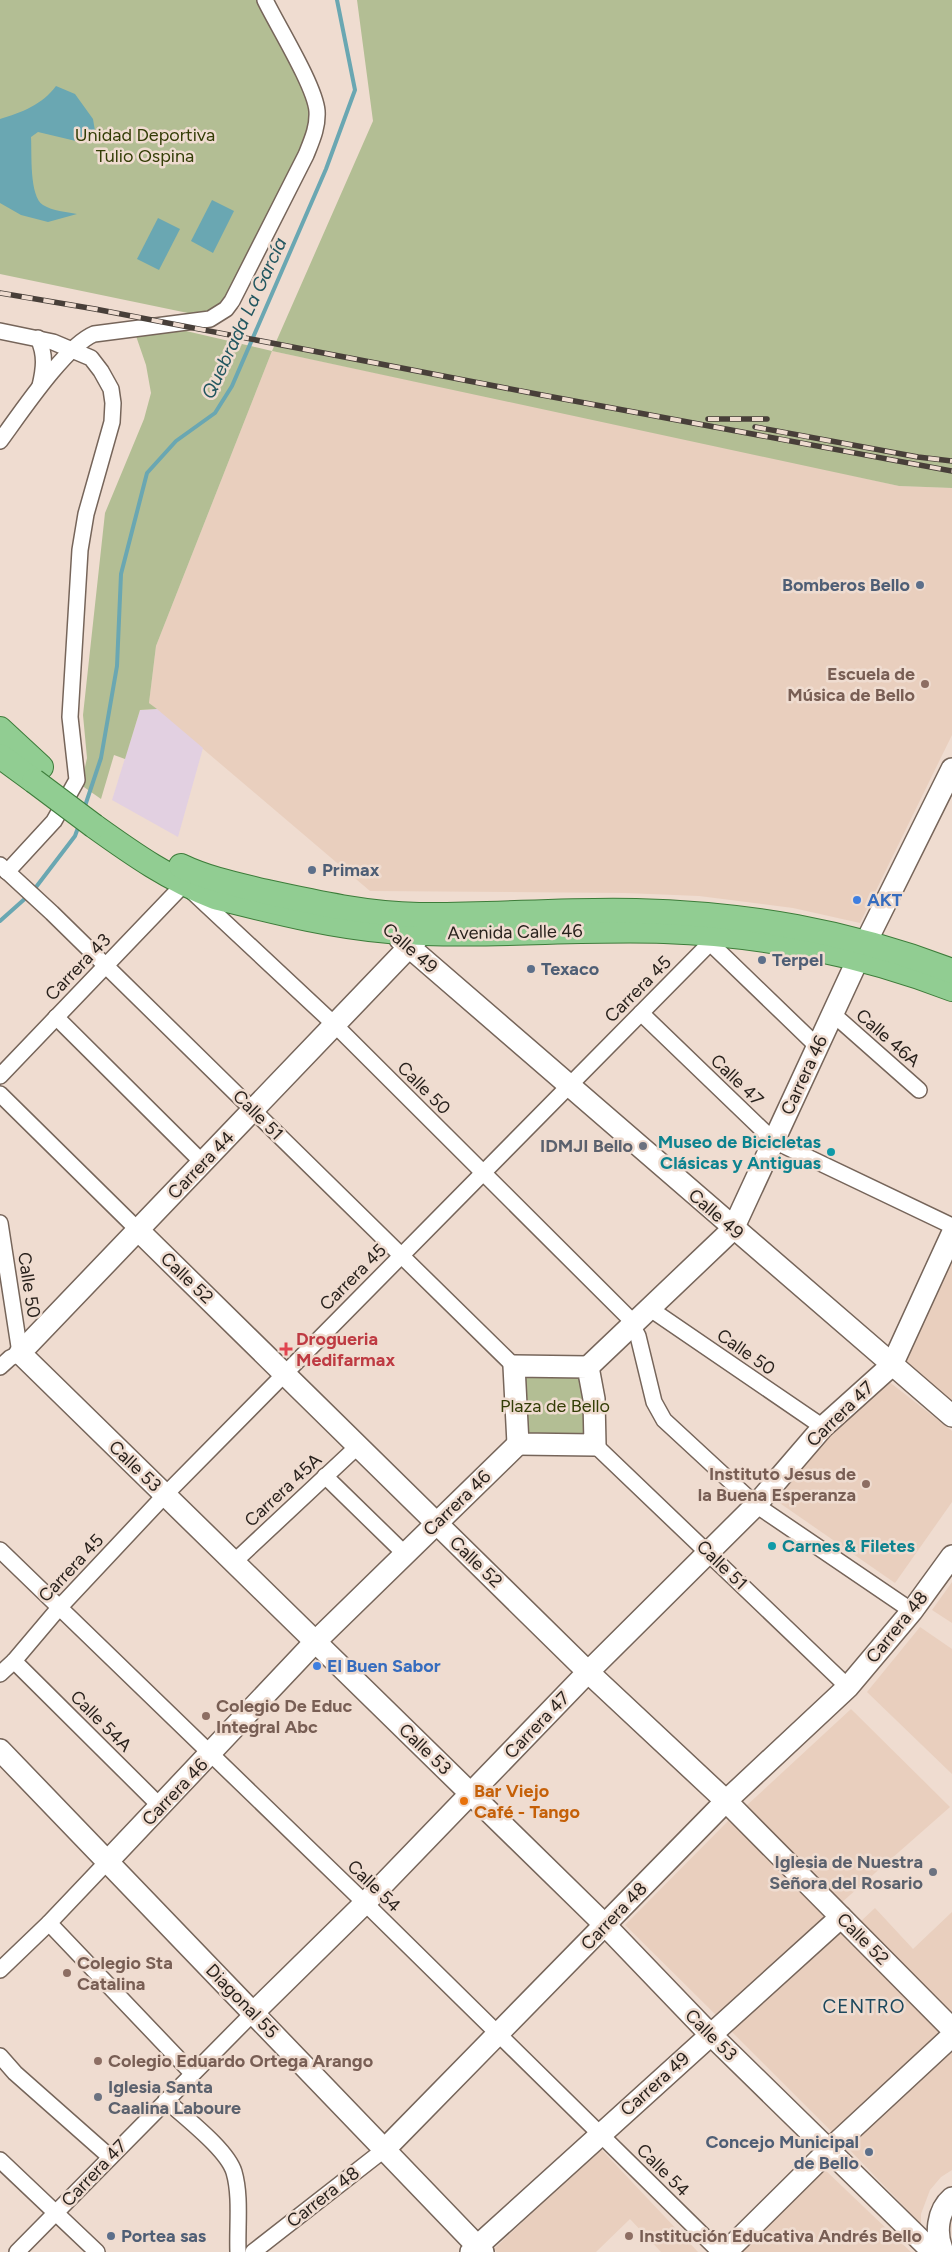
<svg xmlns="http://www.w3.org/2000/svg" width="952" height="2252" viewBox="0 0 952 2252" font-family="Figtree,sans-serif">
  <style>
    .built { fill: #e9cfbe }
    .industrial { fill: #e2d0e1 }
    .green { fill: #b3be94 }
    .water { fill: #6aa7b2 }
    .lines { fill: none; stroke-linecap: round; stroke-linejoin: round }
    .stream { stroke: #6aa7b2; stroke-width: 4 }
    .street-casing { stroke: #76655a; stroke-width: 18 }
    .secondary-casing { stroke: #76655a; stroke-width: 24 }
    .primary-casing { stroke: #3d7c3a; stroke-width: 26 }
    .street { stroke: #fff; stroke-width: 15 }
    .secondary { stroke: #fff; stroke-width: 21 }
    .primary { stroke: #91cd92; stroke-width: 24 }
    .rail-casing { stroke: #483f39; stroke-width: 5.5 }
    .rail { stroke: #efdcd0; stroke-width: 4; stroke-dasharray: 11; stroke-linecap: butt }
    .primary-bridge-casing { stroke: #3d7c3a; stroke-width: 26; stroke-linecap: butt }
    .primary-bridge { stroke: #91cd92; stroke-width: 24 }
    .service-dot { fill: #5c6f8a; stroke: #efdcd0; stroke-width: 2 }
    .education-dot { fill: #8d6e63; stroke: #efdcd0; stroke-width: 2 }
    .shop-dot { fill: #3f7fe0; stroke: #efdcd0; stroke-width: 2 }
    .worship-dot { fill: #6b7280; stroke: #efdcd0; stroke-width: 2 }
    .culture-dot { fill: #0f9aa8; stroke: #efdcd0; stroke-width: 2 }
    .health-dot { fill: #e0444e; stroke: #efdcd0; stroke-width: 2 }
    .food-dot { fill: #e8710a; stroke: #efdcd0; stroke-width: 2 }
    .labels { text-anchor: middle; dominant-baseline: central; stroke-width: 5; stroke-linejoin: round; paint-order: stroke }
    .park-label { font-size: 18px; fill: #333d06; stroke: #efdcd0 }
    .service-label { font-size: 18px; font-weight: bold; fill: #4e5e75; stroke: #efdcd0; text-anchor: start }
    .education-label { font-size: 18px; font-weight: bold; fill: #785e54; stroke: #efdcd0; text-anchor: start }
    .shop-label { font-size: 18px; font-weight: bold; fill: #366cbe; stroke: #efdcd0; text-anchor: start }
    .street-label { font-size: 18px; fill: #29221d; stroke: #efdcd0 }
    .culture-label { font-size: 18px; font-weight: bold; fill: #0d838f; stroke: #efdcd0; text-anchor: end }
    .worship-label { font-size: 18px; font-weight: bold; fill: #5b616d; stroke: #efdcd0; text-anchor: end }
    .health-label { font-size: 18px; font-weight: bold; fill: #be3a42; stroke: #efdcd0; text-anchor: start }
    .food-label { font-size: 18px; font-weight: bold; fill: #c56008; stroke: #efdcd0; text-anchor: start }
    .water-label { font-size: 19px; font-style: italic; fill: #235760; stroke: #efdcd0 }
    .neighbourhood-label { font-size: 19px; letter-spacing: 1px; fill: #1c485d; stroke: #efdcd0 }
  </style>
  <rect width="100%" height="100%" fill="#efdcd0"/>
  <g class="built">
    <path d="M272,351L717,445L899,486L952,488V735L860,923L793,908L699,896L625,893L370,891L149,703L156,646Z"/>
    <path d="M952,1257V1403L903,1361Z"/>
    <path d="M883,1377L952,1431V1502L895,1583L771,1497Z"/>
    <path d="M952,1582V1623L932,1610Z"/>
    <path d="M920,1627L952,1649V1774L867,1692Z"/>
    <path d="M851,1709L950,1807L841,1903L745,1807Z"/>
    <path d="M730,1819L827,1915L716,2015L625,1925Z"/>
    <path d="M875,1908L913,1949L952,1912V2017L859,1923Z"/>
    <path d="M839,1930L940,2031L833,2133L730,2030Z"/>
    <path d="M952,2044V2170L941,2177L930,2190L921,2214V2224L846,2146Z"/>
    <path d="M600,2148L698,2252H661L630,2219L596,2252H497L494,2249Z"/>
    <path d="M822,2167L911,2252H737Z"/>
  </g>
  <path class="industrial" d="M157,709L203,748L178,837L112,800L140,710Z"/>
  <g class="green">
    <path d="M0,0H271L310,76L316,132L236,293L212,318L0,274Z"/>
    <path d="M357,0H952V488L899,486L272,351L156,646L149,703L157,709L140,710L125,759L114,755L101,799L81,785L87,758L83,715L105,513L144,419L151,393L146,365L136,336L186,331L272,351L373,121Z"/>
    <path d="M519,1371H584L590,1440H523Z"/>
  </g>
  <g class="water">
    <path d="M56,86L75,94L93,119L95,131L91,137L80,142L38,132L31,137C32,153 29,196 43,205C53,211 66,212 77,214L48,222L21,215L0,203V119C21,113 43,104 56,86Z"/>
    <path d="M212,200L234,211L213,253L191,241Z"/>
    <path d="M158,218L180,229L159,270L137,259Z"/>
  </g>
  <g class="lines">
    <g class="stream">
      <path d="M84,809L101,758L117,666L121,574L147,473L176,441L215,413L232,386L326,169L355,90L337,0"/>
      <path d="M33,891L75,836L79,825"/>
      <path d="M0,921L28,896"/>
    </g>
    <defs>
      <g id="street">
        <path d="M0,331L53,342L91,358L101,371L111,389L113,403L112,422L86,514L80,550L70,717L77,780L54,821L7,872"/>
        <path d="M38,338C46,355 44,369 40,386"/>
        <path d="M0,441C20,414 65,346 94,334L210,319L226,309L232,301L306,155C312,140 318,127 317,111C315,86 277,25 265,0"/>
        <path d="M0,865L52,913L514,1366"/>
        <path d="M704,937L818,1047"/>
        <path d="M641,1013L774,1141L952,1226"/>
        <path d="M833,1014L919,1090"/>
        <path d="M56,1017L203,1163"/>
        <path d="M0,1076L184,884L335,1025L634,1323"/>
        <path d="M0,1094L138,1230"/>
        <path d="M0,1223L20,1353L10,1358L0,1367"/>
        <path d="M649,1308L823,1427"/>
        <path d="M632,1325L638,1336L654,1402L664,1420L756,1505L912,1611"/>
        <path d="M595,1445L848,1687"/>
        <path d="M325,1476L405,1554"/>
        <path d="M0,1550L365,1903L720,2252"/>
        <path d="M234,1562L358,1446"/>
        <path d="M14,1661L161,1807"/>
        <path d="M0,1674L14,1661L58,1609L165,1495L719,934"/>
        <path d="M49,1923L192,2073"/>
        <path d="M0,1970L49,1923L107,1862"/>
        <path d="M0,2056L15,2073L110,2157"/>
        <path d="M166,2100C184,2117 227,2149 234,2172C241,2196 237,2226 238,2252"/>
        <path d="M0,2160L97,2252"/>
        <path d="M17,2252L254,2012"/>
        <path d="M253,2252L385,2149"/>
      </g>
      <g id="secondary">
        <path d="M431,924L20,1353L605,1925L703,2027L933,2252"/>
        <path d="M400,939L952,1416"/>
        <path d="M138,1230L588,1672L726,1801L952,2029"/>
        <path d="M514,1366L588,1367L594,1399L595,1445L518,1444Z"/>
        <path d="M588,1367L733,1229L865,944L952,769"/>
        <path d="M0,1750L483,2252"/>
        <path d="M107,1862L315,1642L518,1444"/>
        <path d="M254,2012L365,1903L588,1672L756,1505L823,1427L892,1365L952,1234"/>
        <path d="M385,2149L726,1801L848,1687L912,1611L952,1556"/>
        <path d="M471,2252L841,1917"/>
        <path d="M726,2252L829,2150L952,2036"/>
        <path d="M943,2252C935,2234 937,2211 952,2198"/>
      </g>
      <g id="primary">
        <path d="M0,729L41,767"/>
        <path d="M0,756L34,781"/>
        <path d="M94,826C133,854 170,880 215,897C272,911 329,926 389,931C480,938 573,928 664,931C761,934 862,954 952,989"/>
        <path d="M181,866C208,879 238,885 267,892C317,903 368,914 419,915C492,916 564,909 636,911C747,914 848,931 952,971"/>
      </g>
    </defs>
    <use href="#street" class="street-casing"/>
    <use href="#secondary" class="secondary-casing"/>
    <use href="#primary" class="primary-casing"/>
    <use href="#street" class="street"/>
    <use href="#secondary" class="secondary"/>
    <use href="#primary" class="primary"/>
    <defs>
      <g id="rail">
        <path d="M0,293L95,309L542,395L952,471"/>
        <path d="M708,419H767"/>
        <path d="M755,427L918,457L952,461"/>
      </g>
    </defs>
    <use href="#rail" class="rail-casing"/>
    <use href="#rail" class="rail"/>
    <defs>
      <path id="primary-bridge" d="M34,781L94,826"/>
    </defs>
    <use href="#primary-bridge" class="primary-bridge-casing"/>
    <use href="#primary-bridge" class="primary-bridge"/>
  </g>
  <g class="service-dot">
    <circle cx="920" cy="585" r="5"/>
    <circle cx="312" cy="870" r="5"/>
    <circle cx="762" cy="960" r="5"/>
    <circle cx="531" cy="969" r="5"/>
    <circle cx="869" cy="2152" r="5"/>
    <circle cx="111" cy="2236" r="5"/>
  </g>
  <g class="education-dot">
    <circle cx="925" cy="684" r="5"/>
    <circle cx="866" cy="1484" r="5"/>
    <circle cx="206" cy="1716" r="5"/>
    <circle cx="67" cy="1973" r="5"/>
    <circle cx="98" cy="2061" r="5"/>
    <circle cx="629" cy="2236" r="5"/>
  </g>
  <g class="shop-dot">
    <circle cx="857" cy="900" r="5"/>
    <circle cx="317" cy="1666" r="5"/>
  </g>
  <g class="worship-dot">
    <circle cx="643" cy="1146" r="5"/>
    <circle cx="933" cy="1872" r="5"/>
    <circle cx="98" cy="2097" r="5"/>
  </g>
  <g class="culture-dot">
    <circle cx="831" cy="1152" r="5"/>
    <circle cx="772" cy="1546" r="5"/>
  </g>
  <path class="health-dot" d="M283.5 1341.5h5v5h5v5h-5v5h-5v-5h-5v-5h5z"/>
  <circle class="food-dot" cx="464" cy="1801" r="5"/>
  <g class="labels">
    <g class="park-label">
      <text x="145" y="135">Unidad Deportiva<tspan x="145" dy="21">Tulio Ospina</tspan></text>
      <text x="555" y="1406">Plaza de Bello</text>
    </g>
    <g class="service-label">
      <text x="910" y="585" text-anchor="end">Bomberos Bello</text>
      <text x="322" y="870">Primax</text>
      <text x="772" y="960">Terpel</text>
      <text x="541" y="969">Texaco</text>
      <text x="859" y="2142" text-anchor="end">Concejo Municipal<tspan x="859" dy="21">de Bello</tspan></text>
      <text x="121" y="2236">Portea sas</text>
    </g>
    <g class="education-label">
      <text x="915" y="674" text-anchor="end">Escuela de<tspan x="915" dy="21">Música de Bello</tspan></text>
      <text x="856" y="1474" text-anchor="end">Instituto Jesus de<tspan x="856" dy="21">la Buena Esperanza</tspan></text>
      <text x="216" y="1706">Colegio De Educ<tspan x="216" dy="21">Integral Abc</tspan></text>
      <text x="77" y="1963">Colegio Sta<tspan x="77" dy="21">Catalina</tspan></text>
      <text x="108" y="2061">Colegio Eduardo Ortega Arango</text>
      <text x="639" y="2236">Institución Educativa Andrés Bello</text>
    </g>
    <g class="shop-label">
      <text x="867" y="900">AKT</text>
      <text x="327" y="1666">El Buen Sabor</text>
    </g>
    <g class="street-label">
      <text transform="translate(515 932) rotate(-1)">Avenida Calle 46</text>
      <text transform="translate(410 948) rotate(41)">Calle 49</text>
      <text transform="translate(78 967) rotate(-46)">Carrera 43</text>
      <text transform="translate(638 989) rotate(-45)">Carrera 45</text>
      <text transform="translate(888 1038) rotate(41)">Calle 46A</text>
      <text transform="translate(804 1075) rotate(-65)">Carrera 46</text>
      <text transform="translate(737 1080) rotate(44)">Calle 47</text>
      <text transform="translate(424 1088) rotate(45)">Calle 50</text>
      <text transform="translate(258 1115) rotate(45)">Calle 51</text>
      <text transform="translate(201 1165) rotate(-46)">Carrera 44</text>
      <text transform="translate(716 1214) rotate(41)">Calle 49</text>
      <text transform="translate(353 1277) rotate(-45)">Carrera 45</text>
      <text transform="translate(187 1278) rotate(44)">Calle 52</text>
      <text transform="translate(29 1285) rotate(81)">Calle 50</text>
      <text transform="translate(746 1352) rotate(35)">Calle 50</text>
      <text transform="translate(840 1414) rotate(-44)">Carrera 47</text>
      <text transform="translate(135 1466) rotate(44)">Calle 53</text>
      <text transform="translate(283 1490) rotate(-43)">Carrera 45A</text>
      <text transform="translate(457 1503) rotate(-44)">Carrera 46</text>
      <text transform="translate(476 1562) rotate(44)">Calle 52</text>
      <text transform="translate(722 1565) rotate(44)">Calle 51</text>
      <text transform="translate(71 1568) rotate(-47)">Carrera 45</text>
      <text transform="translate(897 1627) rotate(-51)">Carrera 48</text>
      <text transform="translate(101 1721) rotate(45)">Calle 54A</text>
      <text transform="translate(537 1725) rotate(-46)">Carrera 47</text>
      <text transform="translate(425 1749) rotate(44)">Calle 53</text>
      <text transform="translate(175 1792) rotate(-46)">Carrera 46</text>
      <text transform="translate(374 1886) rotate(44)">Calle 54</text>
      <text transform="translate(614 1916) rotate(-46)">Carrera 48</text>
      <text transform="translate(863 1939) rotate(45)">Calle 52</text>
      <text transform="translate(242 2001) rotate(46)">Diagonal 55</text>
      <text transform="translate(711 2035) rotate(45)">Calle 53</text>
      <text transform="translate(655 2084) rotate(-42)">Carrera 49</text>
      <text transform="translate(663 2170) rotate(45)">Calle 54</text>
      <text transform="translate(94 2173) rotate(-46)">Carrera 47</text>
      <text transform="translate(323 2197) rotate(-38)">Carrera 48</text>
    </g>
    <g class="culture-label">
      <text x="821" y="1142">Museo de Bicicletas<tspan x="821" dy="21">Clásicas y Antiguas</tspan></text>
      <text x="782" y="1546" text-anchor="start">Carnes &amp; Filetes</text>
    </g>
    <g class="worship-label">
      <text x="633" y="1146">IDMJI Bello</text>
      <text x="923" y="1862">Iglesia de Nuestra<tspan x="923" dy="21">Señora del Rosario</tspan></text>
      <text x="108" y="2087" text-anchor="start">Iglesia Santa<tspan x="108" dy="21">Caalina Laboure</tspan></text>
    </g>
    <g class="health-label">
      <text x="296" y="1339">Drogueria<tspan x="296" dy="21">Medifarmax</tspan></text>
    </g>
    <g class="food-label">
      <text x="474" y="1791">Bar Viejo<tspan x="474" dy="21">Café - Tango</tspan></text>
    </g>
    <g class="water-label">
      <text transform="translate(244 318) rotate(-65)">Quebrada La García</text>
    </g>
    <g class="neighbourhood-label">
      <text x="864" y="2006">CENTRO</text>
    </g>
  </g>
</svg>
